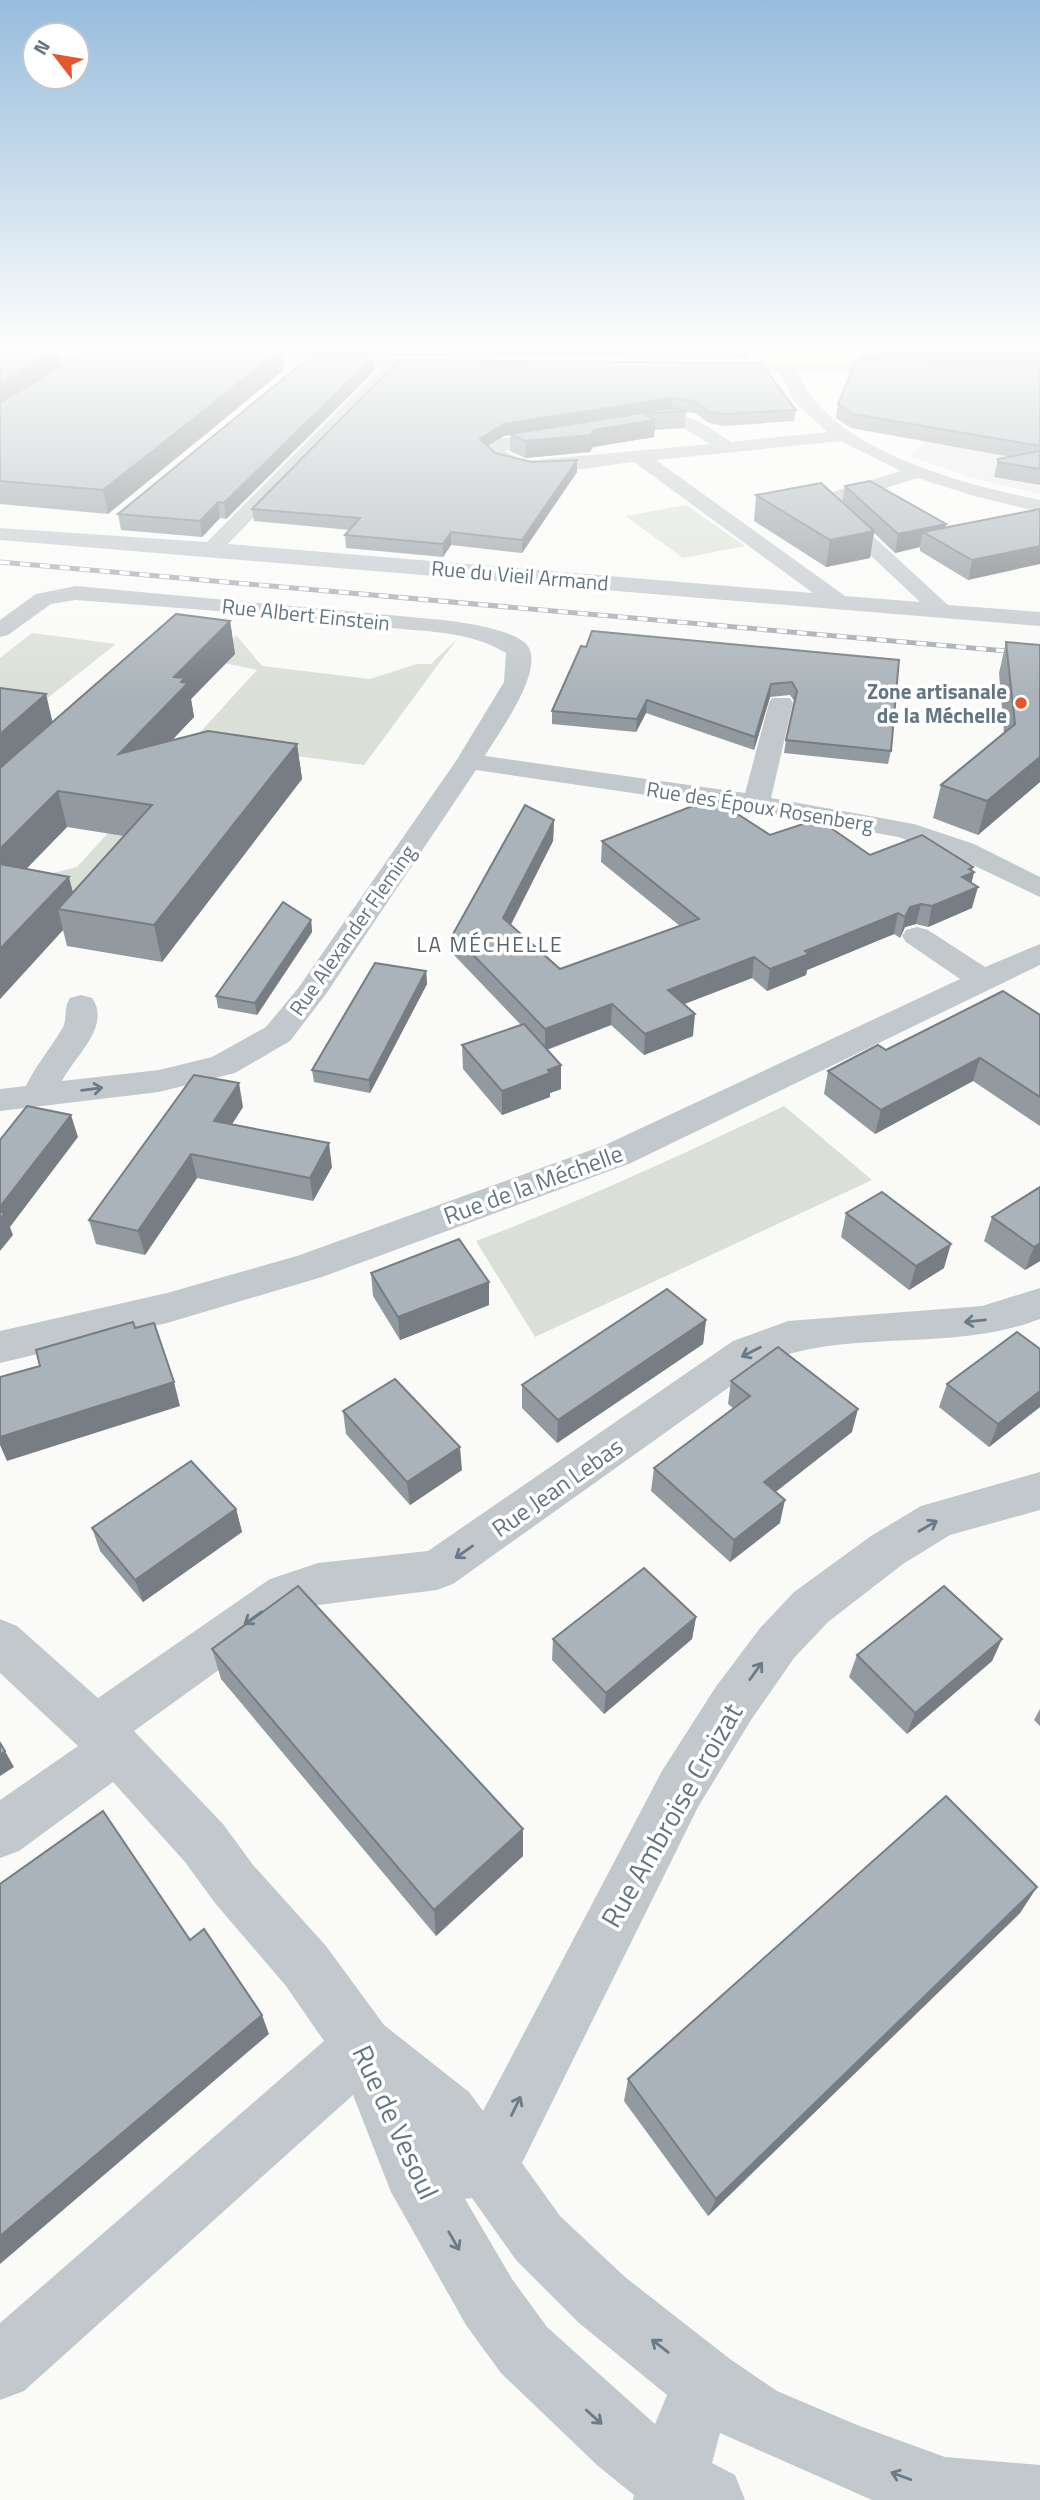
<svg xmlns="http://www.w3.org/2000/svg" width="1040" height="2500" viewBox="0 0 1040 2500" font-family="'Titillium Web',sans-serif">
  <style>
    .built { fill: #e8e9e9 }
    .green { fill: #dadfd7 }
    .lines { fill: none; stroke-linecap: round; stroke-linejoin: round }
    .minor { fill: #c3c8cc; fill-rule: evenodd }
    .rail-casing { stroke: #a2aab0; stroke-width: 5 }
    .rail { stroke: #fff; stroke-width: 3.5; stroke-dasharray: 10; stroke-linecap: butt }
    .wall { fill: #929a9f; fill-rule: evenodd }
    .shaded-wall { fill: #777d82 }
    .building { fill: #aab3b9; stroke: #777d82; stroke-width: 2 }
    .oneway { stroke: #6a7a87 }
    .poi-dot { fill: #e4572e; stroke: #fff; stroke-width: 2.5 }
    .labels { text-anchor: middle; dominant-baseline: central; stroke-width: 7; stroke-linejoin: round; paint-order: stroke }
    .far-street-label { font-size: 21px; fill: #657683; stroke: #fff }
    .far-poi-label { font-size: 21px; font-weight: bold; fill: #657683; stroke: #fff; text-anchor: end }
    .far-neighbourhood-label { font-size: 21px; letter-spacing: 2px; fill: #57646e; stroke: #fff }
    .street-label { font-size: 24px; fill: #657683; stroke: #fff }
    .near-street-label { font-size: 28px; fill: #657683; stroke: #fff }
  </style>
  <rect width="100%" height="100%" fill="#fafaf8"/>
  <path class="built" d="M1040,405V494L972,478L909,456L952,418Z"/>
  <g class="green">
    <path d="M686,505L745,546L683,558L626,516Z"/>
    <path d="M32,633L116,644L26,715L0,711V658Z"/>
    <path d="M236,635L262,666L370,679L417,664H431L457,639L364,765L296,756L172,912L0,890L11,884L77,867L257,670L219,662Z"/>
    <path d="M784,1106L872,1180L535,1337L476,1241C582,1201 682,1155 784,1106Z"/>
  </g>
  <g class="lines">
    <g class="minor">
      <path d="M0,355L121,356L129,361L121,366L0,365Z"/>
      <path d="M230,357L446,360L454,365L446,370L397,369L228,544L813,593L634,462C594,466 510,487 483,451L499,439L561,429L567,430L570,434L567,438L504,451L525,461L710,444L680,426L634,428L625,423L634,418L675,414L699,421L731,442L827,432L794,401L780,372H713L705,367L713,362L911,365V371L905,373L797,372C830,451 963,484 1040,500V512L974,496L918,478L837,503L948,605L1040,612V626L0,540V528L207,542L379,369L224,365L222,362ZM841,441L901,471L816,497L813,501L920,602L845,596L656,460Z"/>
      <path d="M76,586L443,620C462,622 520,630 529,648C542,675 499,732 485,756L745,793L769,703L772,698H790L793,703L771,798L914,824L974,844L1040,877V897L954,856L898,837L756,811L476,770L326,994L290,1041L235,1073L159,1092L0,1111V1089L26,1086C36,1065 50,1049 62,1029C68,1020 63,1008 70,998L81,995L92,998C112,1026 74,1057 62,1081L159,1070L212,1057L266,1027L299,987L456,761L504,682L506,653C469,630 423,632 381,627C280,615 178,608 76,600L51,604L8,635L0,637V620L36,594Z"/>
      <path d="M917,927L928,930L985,967L1040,944V965L631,1163L322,1277L167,1323L0,1363V1331L167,1293L297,1256L605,1145L960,979L906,942L902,936L906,930Z"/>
      <path d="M1040,1288V1319C950,1354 850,1327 763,1363L453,1584L437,1590L318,1605L302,1610L134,1731L223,1824L253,1865L326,1946L384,2025L469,2092L483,2111L662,1771L715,1688L760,1628L794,1592L871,1536L921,1506L1040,1472V1510L950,1535L903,1564L828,1622L794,1658L751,1720L698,1807L522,2163L560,2216L625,2277L730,2359L777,2391L857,2425L945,2457L1040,2465V2500H872L720,2433L712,2463L735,2475L745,2500H633L634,2495L598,2466L501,2373L466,2325L391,2192L353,2095L24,2391L0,2400V2323L324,2041L286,1986L215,1903L185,1862L113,1782L19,1851L0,1858V1800L78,1746L0,1673V1619L17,1626L98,1698L270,1579L318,1563L428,1551L733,1341L788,1321L982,1306ZM472,2198L516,2260L579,2323L667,2395L655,2424L547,2327L512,2279L465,2199Z"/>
    </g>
    <defs>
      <path id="rail" d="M0,562L1040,654"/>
    </defs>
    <use href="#rail" class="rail-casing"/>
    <use href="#rail" class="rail"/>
  </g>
  <g class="wall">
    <path d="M0,345H750L749,358L282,355L284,370L108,514L0,504ZM59,353H82L62,365Z"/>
    <path d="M784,345H1040V361L861,359L862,349Z"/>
    <path d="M399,360L796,410L794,421L724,426L709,423L695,413L686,412L685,428L655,430L654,437L593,447L590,452L525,458L510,451V435L504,436L488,446L495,453L532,462L577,460V472L522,553L451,545L443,557L346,548L345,535L350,530L254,521L252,509Z"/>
    <path d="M1040,362V485L994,477L998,459L1011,457L851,428L836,418L838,404Z"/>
    <path d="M374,371L226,519L220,518L202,537L121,530L118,514Z"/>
    <path d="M845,486L945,527L1040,509L968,580L920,551V547L895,553L874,533L870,558L826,567L754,521L756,495L842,502Z"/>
    <path d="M230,621L235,654L191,699L194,717L172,740L297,744L302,779L162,962L67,946L63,930L0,999V688L53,723ZM67,827L124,836L73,892L26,869Z"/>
    <path d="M1006,642L1040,645V782L978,835L933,818L941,785L1004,733L999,673Z"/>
    <path d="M899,660L891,751L888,764L784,753L786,740L795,702L790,695L770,697L754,750L646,713L636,732L552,724V711Z"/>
    <path d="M554,820L553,841L511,925L560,969L680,926L601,862L602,841L770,835L870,855L972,871L974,872L971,883L972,908L928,927L916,924L905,927L900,938L894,934L807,970L806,975L767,991L752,978L684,1004L693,1036L644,1055L611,1025L547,1050L561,1089L550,1093V1097L502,1115L463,1069L462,1045L521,1025L454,955L453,934Z"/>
    <path d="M311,920L312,932L257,1015L218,1008L216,996Z"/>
    <path d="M426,971L427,984L370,1093L314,1082L312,1070Z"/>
    <path d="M1040,1015V1126L973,1081L875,1134L824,1094L828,1071L886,1050Z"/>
    <path d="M243,1107L232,1124L332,1167L313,1201L197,1178L145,1255L96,1244L89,1220Z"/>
    <path d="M1040,1187V1261L1025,1270L984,1241L992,1217Z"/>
    <path d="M846,1213L944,1268L909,1290L841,1237Z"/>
    <path d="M371,1273L489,1282V1305L400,1340L373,1296Z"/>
    <path d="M706,1320L703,1344L557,1443L522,1408V1385Z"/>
    <path d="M1040,1349V1407L989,1447L939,1407L947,1384Z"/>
    <path d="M731,1381L852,1432L775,1492L780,1523L730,1562L651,1491L654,1468L733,1408L728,1404Z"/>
    <path d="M343,1411L462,1470L410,1505L346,1434Z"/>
    <path d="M236,1509L242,1532L143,1602L100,1551L92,1528Z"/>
    <path d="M696,1617L692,1639L604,1714L552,1660L553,1639Z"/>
    <path d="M1002,1639L992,1661L907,1734L849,1677L857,1655Z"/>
    <path d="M212,1649L523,1856L436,1936L221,1679Z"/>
    <path d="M1040,1709V1726L1034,1720Z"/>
    <path d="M1037,1887L1020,1913L708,2216L624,2101L628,2079Z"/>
  </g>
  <g class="shaded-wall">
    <path d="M58,347L62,368L0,409V385Z"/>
    <path d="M282,349L284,370L108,514L103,490Z"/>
    <path d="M373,357L374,371L226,519L224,503Z"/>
    <path d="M672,398V409L510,434V435L504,436L480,451V439L504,424Z"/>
    <path d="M655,420L654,437L593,447L590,452L525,458L526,441Z"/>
    <path d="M577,460V472L522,553V540Z"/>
    <path d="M218,502L220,518L202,537L200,521Z"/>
    <path d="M946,524L942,543L923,532L920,547L895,553L898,534Z"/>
    <path d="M874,531L870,558L826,567L830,540Z"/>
    <path d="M451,532V545L443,557V544Z"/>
    <path d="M1040,546V564L968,580L972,560Z"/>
    <path d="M230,621L235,654L191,699L194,717L126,789L119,754L174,677Z"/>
    <path d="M771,684L770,697L754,750L755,737Z"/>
    <path d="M46,694L54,728L0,777V734Z"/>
    <path d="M647,700L646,713L636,732L637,719Z"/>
    <path d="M297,744L302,779L162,962L154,925Z"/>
    <path d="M1040,757V782L978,835L987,801Z"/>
    <path d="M58,791L67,827L0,896V849Z"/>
    <path d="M554,820L553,841L503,939V918Z"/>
    <path d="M973,867L971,874L974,872L970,890L978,887L972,908L928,927L932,906L962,877L969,869Z"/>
    <path d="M69,877L78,912L58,909L63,930L0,999V949Z"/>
    <path d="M921,904L916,924L905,927L900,938L905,917L910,907Z"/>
    <path d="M898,913L894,934L807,970L806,975L767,991L770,969L805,951Z"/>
    <path d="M311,920L312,932L257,1015L255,1003Z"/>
    <path d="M754,957L752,978L666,1011L668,990Z"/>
    <path d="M426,971L427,984L370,1093L369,1080Z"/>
    <path d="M612,1004L611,1025L545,1050V1029Z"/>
    <path d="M695,1014L693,1036L644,1055L645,1034Z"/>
    <path d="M980,1058L973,1081L875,1134L881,1110Z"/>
    <path d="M561,1065V1089L550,1093V1097L502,1115V1091L548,1070Z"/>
    <path d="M239,1083L243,1107L219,1144L214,1121Z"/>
    <path d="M71,1115L78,1137L10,1227L13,1235L0,1251V1207Z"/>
    <path d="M329,1143L332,1167L313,1201L310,1178Z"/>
    <path d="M191,1154L197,1178L145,1255L138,1231Z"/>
    <path d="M1040,1243V1261L1025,1270L1034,1247Z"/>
    <path d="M951,1244L944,1268L909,1290L916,1266Z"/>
    <path d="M489,1282V1305L400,1340L398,1317Z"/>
    <path d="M706,1320L703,1344L557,1443L558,1420Z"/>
    <path d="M174,1382L180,1406L7,1461L0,1445V1437Z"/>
    <path d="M1040,1391V1407L989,1447L998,1424Z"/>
    <path d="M858,1409L852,1432L759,1505L764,1482Z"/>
    <path d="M460,1447L462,1470L410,1505L407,1482Z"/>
    <path d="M785,1500L780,1523L730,1562L734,1540Z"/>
    <path d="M236,1509L242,1532L143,1602L135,1580Z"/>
    <path d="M696,1617L692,1639L604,1714L606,1693Z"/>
    <path d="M1002,1639L992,1661L907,1734L915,1713Z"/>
    <path d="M5,1751L14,1767L0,1776V1755Z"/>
    <path d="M523,1829V1856L436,1936L434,1910Z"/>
    <path d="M1037,1887L1020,1913L708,2216L716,2199Z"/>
    <path d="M262,2015L269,2034L0,2264V2236Z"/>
  </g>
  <g class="building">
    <path d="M863,345H1040V348L863,346Z"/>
    <path d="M0,347H58L0,385Z"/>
    <path d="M90,348L282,349L103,490L0,481V403Z"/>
    <path d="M311,356L373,357L224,503L218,502L200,521L118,514Z"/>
    <path d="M399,360L761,363L796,410L725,414L710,412L696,402L672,398L504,424L480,439L495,453L532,462L577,460L522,540L451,532L443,544L345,535L360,518L252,509Z"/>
    <path d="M856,360L1040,362V446L853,414L838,404Z"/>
    <path d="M673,408L686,411L644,414L655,420L594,430L591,435L526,441L510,434Z"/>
    <path d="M1040,451V469L998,462V459Z"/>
    <path d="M870,481L946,524L898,534L845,486Z"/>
    <path d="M821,483L874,531L830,540L756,495Z"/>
    <path d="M1040,509V546L972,560L923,532Z"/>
    <path d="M176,614L230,621L174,677L184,678L181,682L188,683L119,754L208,731L297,744L154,925L58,909L152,805L58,791L0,849V768Z"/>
    <path d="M592,631L899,660L891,751L786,740L797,691L792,682L771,684L755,737L647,700L637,719L552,711L581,646L586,647Z"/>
    <path d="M1006,642L1040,645V757L987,801L941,785L1015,724Z"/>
    <path d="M0,688L46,694L0,734Z"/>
    <path d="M713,798L770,835L818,819L870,855L922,835L973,867L969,869L974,872L962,877L978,887L932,906L921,904L910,907L905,917L898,913L805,951L809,954L770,969L754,957L668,990L695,1014L645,1034L612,1004L545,1029L453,934L525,805L554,820L503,918L560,969L699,919L602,841Z"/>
    <path d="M0,864L69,877L0,949Z"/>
    <path d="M283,902L311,920L255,1003L216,996Z"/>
    <path d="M375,963L426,971L369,1080L312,1070Z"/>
    <path d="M1003,991L1040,1015V1097L980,1058L881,1110L828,1071L878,1045L886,1050Z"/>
    <path d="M524,1024L561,1065L548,1070L550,1073L502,1091L462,1045Z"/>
    <path d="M194,1075L239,1083L214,1121L329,1143L310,1178L191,1154L138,1231L89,1220Z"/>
    <path d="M27,1106L71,1115L0,1207V1140Z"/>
    <path d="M1040,1187V1243L1034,1247L992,1217Z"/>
    <path d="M882,1192L951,1244L916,1266L846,1213Z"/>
    <path d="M0,1212L5,1213L0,1219Z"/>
    <path d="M459,1239L489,1282L398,1317L371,1273Z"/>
    <path d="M667,1289L706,1320L558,1420L522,1385Z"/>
    <path d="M133,1322L135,1328L154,1323L174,1382L0,1437V1377L40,1366L36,1350Z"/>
    <path d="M1017,1332L1040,1349V1391L998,1424L947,1384Z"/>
    <path d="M778,1347L858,1409L764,1482L785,1500L734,1540L654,1468L750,1396L731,1381Z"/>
    <path d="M395,1379L460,1447L407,1482L343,1411Z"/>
    <path d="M191,1461L236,1509L135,1580L92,1528Z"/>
    <path d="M644,1568L696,1617L606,1693L553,1639Z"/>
    <path d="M298,1586L523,1829L434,1910L212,1649Z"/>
    <path d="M944,1586L1002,1639L915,1713L857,1655Z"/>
    <path d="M0,1743L5,1751L0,1755Z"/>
    <path d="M946,1796L1037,1887L716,2199L628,2079Z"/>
    <path d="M103,1811L190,1940L204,1929L262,2015L0,2236V1884Z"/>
  </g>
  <defs><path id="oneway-shaft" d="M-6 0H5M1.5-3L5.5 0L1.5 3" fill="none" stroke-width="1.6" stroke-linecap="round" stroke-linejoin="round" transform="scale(1.75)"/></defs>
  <g class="oneway">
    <use href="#oneway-shaft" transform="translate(92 1089) rotate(-7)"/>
    <use href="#oneway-shaft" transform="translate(975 1321) rotate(174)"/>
    <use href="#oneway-shaft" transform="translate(751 1352) rotate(153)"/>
    <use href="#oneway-shaft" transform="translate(928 1526) rotate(-30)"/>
    <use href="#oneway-shaft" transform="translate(464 1552) rotate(145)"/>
    <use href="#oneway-shaft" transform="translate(253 1618) rotate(145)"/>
    <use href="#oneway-shaft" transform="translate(756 1671) rotate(-54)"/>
    <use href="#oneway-shaft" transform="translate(516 2106) rotate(-64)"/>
    <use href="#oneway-shaft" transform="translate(454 2241) rotate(60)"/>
    <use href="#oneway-shaft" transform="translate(660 2346) rotate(-142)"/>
    <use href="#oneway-shaft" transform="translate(594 2417) rotate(42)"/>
    <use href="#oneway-shaft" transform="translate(901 2476) rotate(-160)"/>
  </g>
  <linearGradient id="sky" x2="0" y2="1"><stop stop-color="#96bcdc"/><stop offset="0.5" stop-color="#fdfdfc"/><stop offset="1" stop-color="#fdfdfc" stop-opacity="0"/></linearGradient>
  <rect width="1040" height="695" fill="url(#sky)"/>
  <circle class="poi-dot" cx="1021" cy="703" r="7"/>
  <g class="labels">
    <g class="far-street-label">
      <text transform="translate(520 575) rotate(5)">Rue du Vieil Armand</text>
      <text transform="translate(306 614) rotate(6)">Rue Albert Einstein</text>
      <text transform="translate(760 806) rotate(9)">Rue des Époux Rosenberg</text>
      <text transform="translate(352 930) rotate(-55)">Rue Alexander Fleming</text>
    </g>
    <g class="far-poi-label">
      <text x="1007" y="691">Zone artisanale<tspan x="1007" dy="24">de la Méchelle</tspan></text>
    </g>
    <g class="far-neighbourhood-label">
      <text x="490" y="944">LA MÉCHELLE</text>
    </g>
    <g class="street-label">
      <text transform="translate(533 1184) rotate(-20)">Rue de la Méchelle</text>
      <text transform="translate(557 1487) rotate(-35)">Rue Jean Lebas</text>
    </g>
    <g class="near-street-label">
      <text transform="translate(671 1815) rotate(-60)">Rue Ambroise Croizat</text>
      <text transform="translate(396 2122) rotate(65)">Rue de Vesoul</text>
    </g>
  </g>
  <g transform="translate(56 56) rotate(301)"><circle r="33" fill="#ffffff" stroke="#c1c8cd" stroke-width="2"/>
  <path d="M0-5L12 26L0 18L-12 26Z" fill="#e4572e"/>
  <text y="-10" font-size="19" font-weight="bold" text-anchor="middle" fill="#657683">N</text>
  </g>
</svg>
